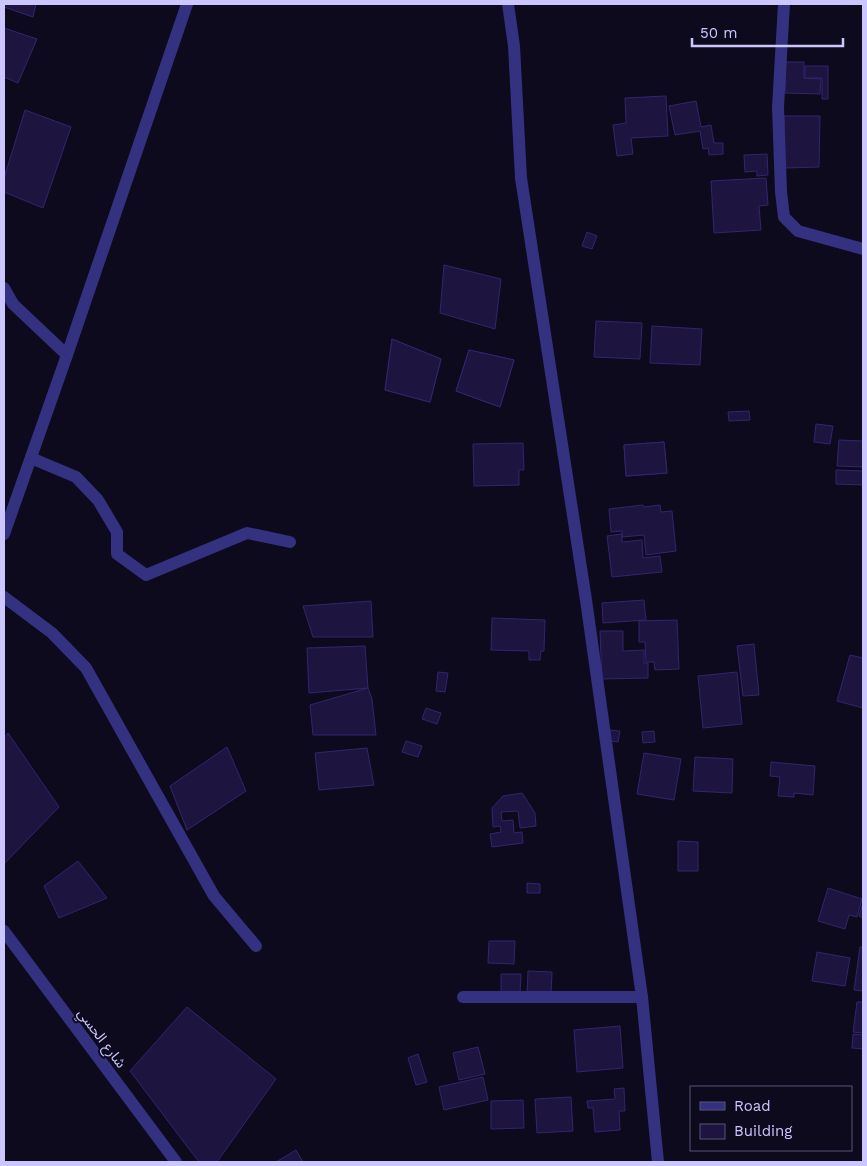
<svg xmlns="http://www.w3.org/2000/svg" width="867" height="1166" viewBox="0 0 867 1166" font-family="'Work Sans','Noto Sans Arabic',sans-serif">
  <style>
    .building { fill: #1d1540; stroke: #32256e }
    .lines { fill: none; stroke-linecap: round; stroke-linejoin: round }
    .minor { stroke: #333180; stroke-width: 12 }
    .tertiary { stroke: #333180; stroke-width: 12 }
    .labels { text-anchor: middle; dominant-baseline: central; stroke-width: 4; stroke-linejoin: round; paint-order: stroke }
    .street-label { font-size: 14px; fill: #ccc6ff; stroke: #0d0a1d }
  </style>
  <rect width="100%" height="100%" fill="#0d0a1d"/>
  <g class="building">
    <path d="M4,4H36L33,17L4,7Z"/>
    <path d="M4,28L37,39L18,83L4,77Z"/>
    <path d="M786,62H804V78L821,79L820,94L785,93Z"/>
    <path d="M805,66H828V99H822V78H805Z"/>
    <path d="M666,96L668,136L631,138L633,154L617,156L613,125L626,123L625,98Z"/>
    <path d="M696,101L701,127L711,125L714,143H723V154L709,155L708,148L703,149L700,131L675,135L669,106Z"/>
    <path d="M25,110L71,127L43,208L4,192V178Z"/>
    <path d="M784,116H820L819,167L784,168Z"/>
    <path d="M767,154L768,175L757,176V171L745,172L744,155Z"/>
    <path d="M766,178L768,205L759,206L761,230L714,233L711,181Z"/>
    <path d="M587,232L597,236L592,249L582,246Z"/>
    <path d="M444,265L501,279L495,329L440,313Z"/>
    <path d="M596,321L642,323L640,359L594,357Z"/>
    <path d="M652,326L702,329L700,365L650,363Z"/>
    <path d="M392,339L441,359L430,402L385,390Z"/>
    <path d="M392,339L441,359L430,402L385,390Z"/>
    <path d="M469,350L514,360L500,407L456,391Z"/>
    <path d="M469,350L514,360L500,407L456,391Z"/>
    <path d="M749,411L750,420L729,421L728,412Z"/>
    <path d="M816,424L833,426L830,444L814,442Z"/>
    <path d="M839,440L863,441V467L837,466Z"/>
    <path d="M664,442L667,473L626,476L624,445Z"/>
    <path d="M664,442L667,473L626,476L624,445Z"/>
    <path d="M523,443L524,470H519V485L474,486L473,444Z"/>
    <path d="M836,470L863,471V485L836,484Z"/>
    <path d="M643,505L644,507L660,505L661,512L672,511L676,551L646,555L644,535L622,537V531L611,532L609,509Z"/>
    <path d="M622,534V542L642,540L643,558L660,556L662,572L612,577L607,536Z"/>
    <path d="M644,600L646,620L603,623L602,603Z"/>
    <path d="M371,601L373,637H313L303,606Z"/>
    <path d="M492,618L545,620L544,651H541L540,660H529V651L491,650Z"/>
    <path d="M677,620L679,669L655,670L654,662H646L645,642H639V621Z"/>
    <path d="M600,631H623V651L644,650V663H648V678L602,679Z"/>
    <path d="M754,644L759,695L743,696L737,646Z"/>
    <path d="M365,646L368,688L309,693L307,648Z"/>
    <path d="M850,655L863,658V708L837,701Z"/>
    <path d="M438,672L448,673L445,692L436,691Z"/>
    <path d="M737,672L742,724L703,728L698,676Z"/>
    <path d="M368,688L372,699L376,735H313L310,705Z"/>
    <path d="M426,708L441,713L437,724L422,719Z"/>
    <path d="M610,730L620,731L618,742L609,741Z"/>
    <path d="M654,731L655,742L643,743L642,732Z"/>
    <path d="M8,733L59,807L4,864V738Z"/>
    <path d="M406,741L422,746L418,757L402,752Z"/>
    <path d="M227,747L246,791L187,830L170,786Z"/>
    <path d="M367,748L374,785L319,790L315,753Z"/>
    <path d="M644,753L681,759L674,800L637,794Z"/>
    <path d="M695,757L733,759L732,793L693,791Z"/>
    <path d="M771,762L815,766L813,795L794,793V797L778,796L780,777L770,776Z"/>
    <path d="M522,793L535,813L536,826L520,828L518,811L501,812L502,821L513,820L514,833L522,832L523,843L492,847L490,834L501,832L500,826L493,827L492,808L503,796Z"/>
    <path d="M678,841L698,842V871H678Z"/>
    <path d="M78,861L107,898L59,918L44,886Z"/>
    <path d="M527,883L540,884V893H527Z"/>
    <path d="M828,888L862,899L857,917L849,915L845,929L818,921Z"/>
    <path d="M863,903V918L859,916Z"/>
    <path d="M489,941H515L514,964L488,963Z"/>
    <path d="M860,947H863V991L854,990Z"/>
    <path d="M817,952L850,958L845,986L812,981Z"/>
    <path d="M528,971L552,972L551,995L527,994Z"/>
    <path d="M501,974H521L520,994H501Z"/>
    <path d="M857,1002H863V1033L853,1032Z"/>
    <path d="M187,1007L276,1079L217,1162H199L130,1071Z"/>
    <path d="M620,1026L623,1068L577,1072L574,1030Z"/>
    <path d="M853,1034L863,1035V1049L852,1048Z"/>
    <path d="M478,1047L485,1074L459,1080L453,1053Z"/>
    <path d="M418,1054L427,1082L416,1085L408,1058Z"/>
    <path d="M483,1077L488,1100L444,1110L439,1087Z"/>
    <path d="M624,1088L625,1111H619L620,1130L595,1132L593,1108H588L587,1101L615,1099L614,1089Z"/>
    <path d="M571,1097L573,1131L537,1133L535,1099Z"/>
    <path d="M523,1100L524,1128L491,1129V1101Z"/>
    <path d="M296,1150L303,1162H276Z"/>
  </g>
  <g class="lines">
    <g class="minor">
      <path d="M508,4L514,46L521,178L586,600L642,997L658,1162"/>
      <path d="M784,4L778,107L781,192L784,217L798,231L863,249"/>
      <path d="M4,288L13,304L67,355"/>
      <path d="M31,458L76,477L98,500L117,532V554L146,575L247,533L290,542"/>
      <path d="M4,534L67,355L187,4"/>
      <path d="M4,597L52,633L86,668L214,896L256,946"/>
      <path d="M463,997H642"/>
    </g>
    <path class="tertiary" d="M4,931L176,1162"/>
  </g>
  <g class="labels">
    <g class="street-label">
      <text transform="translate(102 1038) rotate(53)">شارع الحسي</text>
    </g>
  </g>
  <rect width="867" height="1166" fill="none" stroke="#ccc6ff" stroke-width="10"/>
  <rect x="690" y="1086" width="162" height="65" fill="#0d0a1d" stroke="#595577"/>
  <rect x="700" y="1102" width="25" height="8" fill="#333180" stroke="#595577"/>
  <text x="734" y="1111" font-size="15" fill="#ccc6ff">Road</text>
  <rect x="700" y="1124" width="25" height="15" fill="#1d1540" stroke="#595577"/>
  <text x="734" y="1136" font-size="15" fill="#ccc6ff">Building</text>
  <path d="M692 38v8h151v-8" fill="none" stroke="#ccc6ff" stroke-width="2.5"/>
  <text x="700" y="38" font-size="15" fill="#ccc6ff" stroke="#0d0a1d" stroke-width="4" paint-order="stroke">50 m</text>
</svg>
